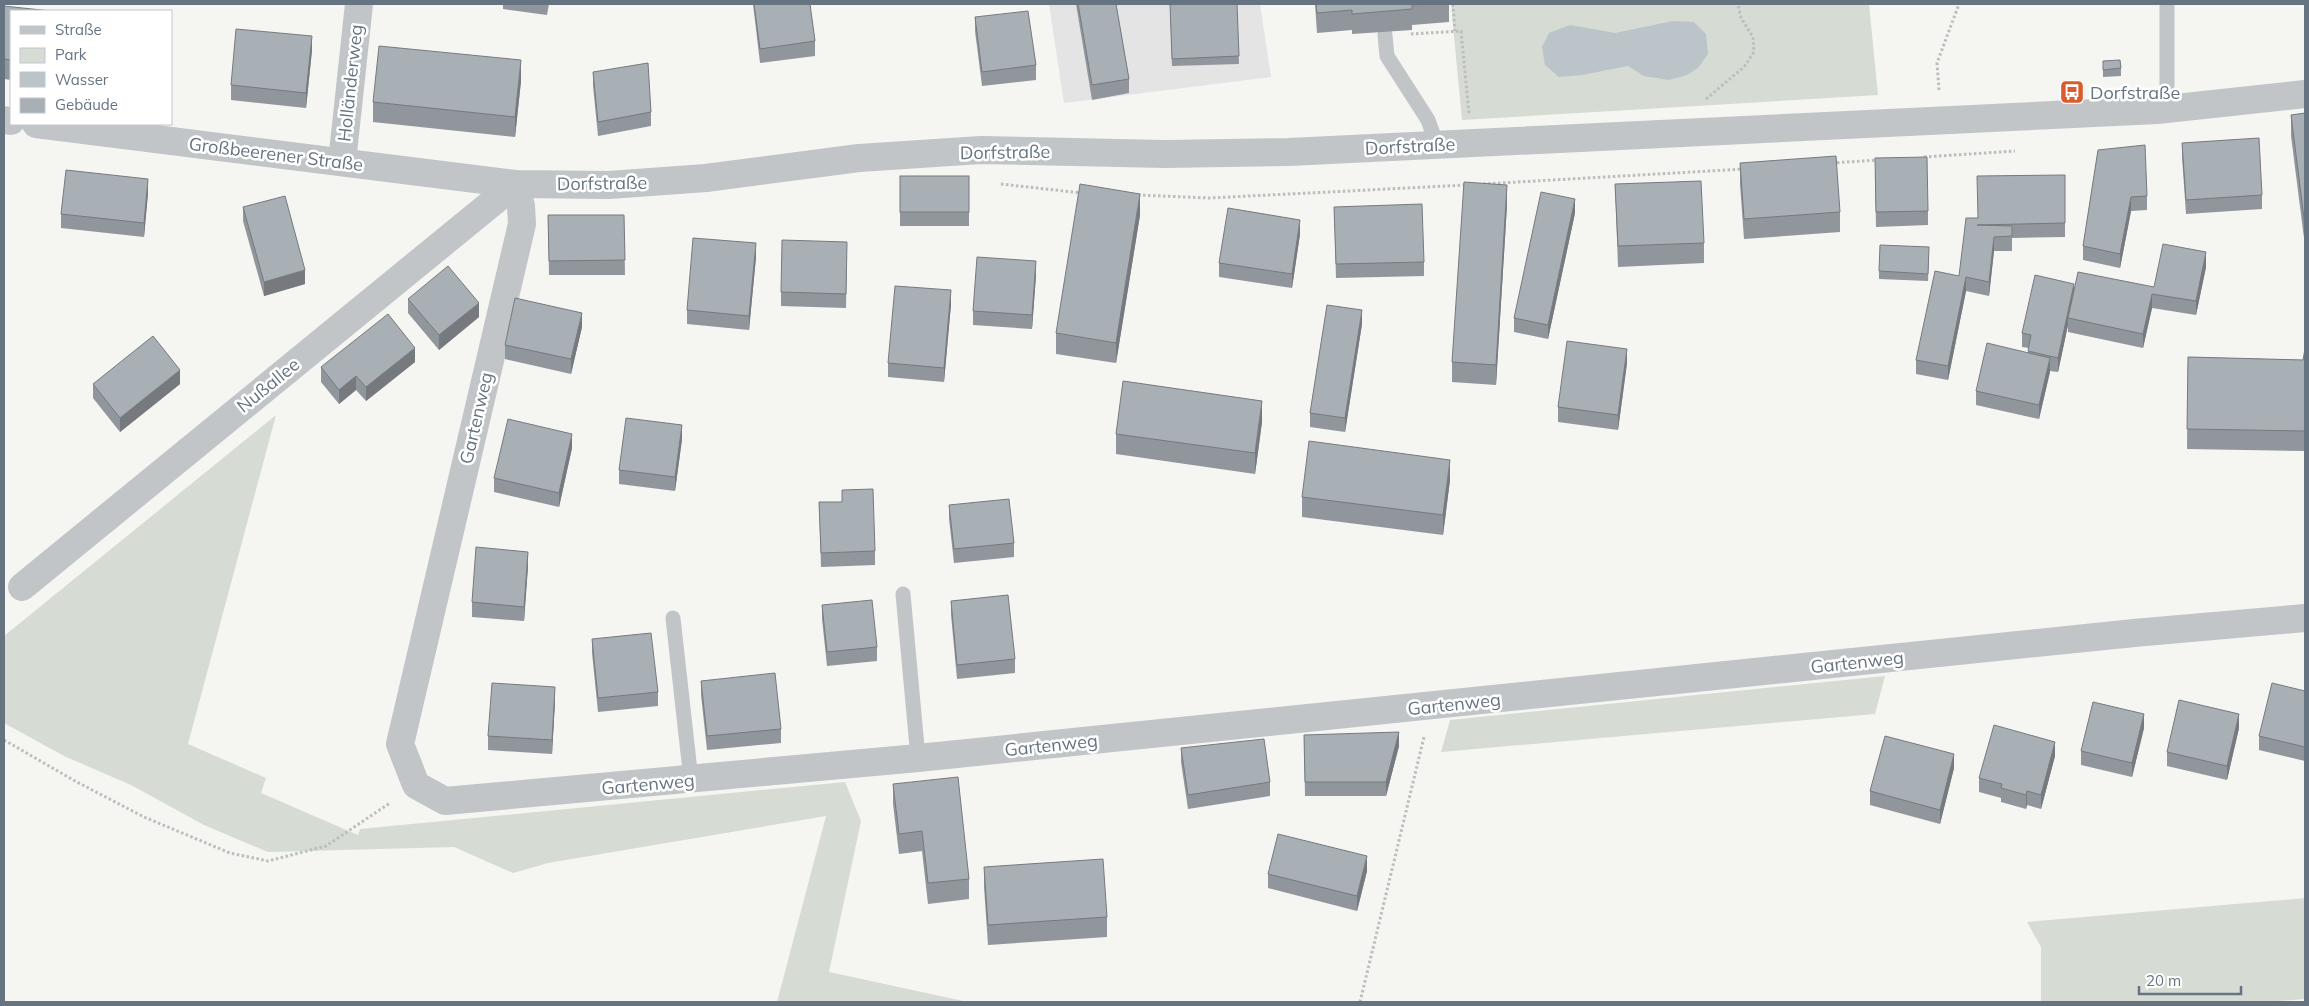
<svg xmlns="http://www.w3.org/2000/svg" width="2309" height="1006" viewBox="0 0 2309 1006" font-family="Mulish,sans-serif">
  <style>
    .built { fill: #e3e4e3 }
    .green { fill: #d6dcd3 }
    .water { fill: #bbc4c9 }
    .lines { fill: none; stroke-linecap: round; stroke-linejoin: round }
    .path { stroke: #bbbdbf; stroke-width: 3; stroke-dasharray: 2.5 2.5; stroke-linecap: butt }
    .lane { stroke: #c1c5c8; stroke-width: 15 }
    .street { stroke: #c1c5c8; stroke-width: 28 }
    .wall { fill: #90969c }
    .shaded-wall { fill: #767a7f }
    .building { fill: #a8afb5; stroke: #767a7f }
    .labels { text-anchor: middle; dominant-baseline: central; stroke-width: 5; stroke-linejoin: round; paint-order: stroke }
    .street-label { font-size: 18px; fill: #667482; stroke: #fff }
    .poi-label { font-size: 18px; fill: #667482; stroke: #fff; text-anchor: start }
  </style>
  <rect width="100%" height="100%" fill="#f5f5f2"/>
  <path class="built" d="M1049,4H1260L1271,77L1064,103Z"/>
  <g class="green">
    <path d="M1451,4H1869L1878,95L1462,120Z"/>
    <path d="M276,415L188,744L266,778L261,793L358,835L360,829L845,782L861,821L829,972L968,1002H777L826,816L548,863L513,873L454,847L268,852L204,825L131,785L64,756L4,723V636Z"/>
    <path d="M1885,676L1875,714L1441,752L1450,720Z"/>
    <path d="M2305,898V999L2265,1002H2041V947L2027,922Z"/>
  </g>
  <path class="water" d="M1673,21L1694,22L1706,34L1708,54L1698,68L1687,75L1669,80L1644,76L1628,66L1582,75L1559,77L1545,65L1542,47L1549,33L1570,25L1615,33Z"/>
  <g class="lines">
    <g class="path">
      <path d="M1453,4L1455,31"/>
      <path d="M1411,34L1461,31L1469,113"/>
      <path d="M1939,90L1937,63L1959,4"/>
      <path d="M1706,99L1744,67L1754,52L1753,37L1741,18L1738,4"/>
      <path d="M1924,157L2015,151"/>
      <path d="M1832,163L1878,160"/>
      <path d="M1001,184L1082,193"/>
      <path d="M1483,184L1744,169"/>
      <path d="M1138,195L1209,198L1467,185"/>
      <path d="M4,740L75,781L144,817L230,853L268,861L326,846L390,803"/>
      <path d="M1360,1002L1424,737"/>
    </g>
    <g class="lane">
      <path d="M2167,4V87L2169,109"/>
      <path d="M1385,35L1387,56L1428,120L1437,145"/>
      <path d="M903,594L918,758"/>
      <path d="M673,618L691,780"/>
    </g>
    <g class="street">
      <path d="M4,120L11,121"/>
      <path d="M36,124L515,184L609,185L706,178L859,158L981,150L1165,154L1289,152L2157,110L2305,94"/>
      <path d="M342,162L359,4"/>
      <path d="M515,184L521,206L522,224L400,744L416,785L445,801L918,758L2134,633L2305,618"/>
      <path d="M22,587L515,184"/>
    </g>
  </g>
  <g class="wall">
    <path d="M503,4H549L547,15L503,9Z"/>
    <path d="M753,4H810L815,41V56L760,63Z"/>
    <path d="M1076,4H1116L1129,79V93L1092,100Z"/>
    <path d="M1170,4H1255V5H1237L1239,64L1172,66Z"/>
    <path d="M1315,4H1449V22L1412,25V30L1352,34V30L1317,33Z"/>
    <path d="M4,6L11,11V80L4,79Z"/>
    <path d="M975,17L1036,65V80L982,86L975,31Z"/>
    <path d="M312,50L306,108L231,100V85Z"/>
    <path d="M2103,61L2121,68V76L2103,77Z"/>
    <path d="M593,72L651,112V126L598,136L593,86Z"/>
    <path d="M521,81L515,137L373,122V102Z"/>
    <path d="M2305,113V246L2291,136V115Z"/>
    <path d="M2182,143L2262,195V209L2186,214L2182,157Z"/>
    <path d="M2098,150L2147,196V210L2131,211L2120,268L2083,260V246Z"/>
    <path d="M1740,163L1840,212V232L1744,239L1740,184Z"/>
    <path d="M1875,172L1928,211V225L1876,227Z"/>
    <path d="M2065,175V237L2012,238V251H1994L1989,296L1966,291L1948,380L1916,374V360L1959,276L1977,218Z"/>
    <rect x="900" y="176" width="69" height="50"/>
    <path d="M1615,184L1704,243V263L1618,267Z"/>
    <path d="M148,193L144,237L61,228V214Z"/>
    <path d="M1507,205L1496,385L1452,382V362Z"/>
    <path d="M243,207L305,284L264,296L243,221Z"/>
    <path d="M1334,207L1424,262V276L1336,278Z"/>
    <path d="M1575,213L1548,339L1514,332V318Z"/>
    <path d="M548,215H624L625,275H549Z"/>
    <path d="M1140,215L1116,363L1056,354V333Z"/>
    <path d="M1300,234L1292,288L1219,277V263Z"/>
    <path d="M1929,255L1928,281L1879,279V271Z"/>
    <path d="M847,256L846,308L781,306V292Z"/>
    <path d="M756,257L749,330L687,324V310Z"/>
    <path d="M2206,267L2196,315L2152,308L2143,348L2068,332V325L2058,372L2050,371L2039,419L1976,405V391L2028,353L2029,348L2022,347V333L2074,291L2154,287Z"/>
    <path d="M1036,275L1032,329L973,325V311Z"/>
    <path d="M408,299L479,317L439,350L408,313Z"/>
    <path d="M951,304L944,382L888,377V363Z"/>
    <path d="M1362,324L1345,432L1310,427V413Z"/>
    <path d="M582,327L571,374L505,359V345Z"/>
    <path d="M2305,349V451L2187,449L2188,357L2303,360Z"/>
    <path d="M415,362L366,401L356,390L339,404L321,382V367Z"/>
    <path d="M1627,363L1618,430L1558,422V407Z"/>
    <path d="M93,384H180L120,432L93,398Z"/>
    <path d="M1262,422L1255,474L1116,454V434Z"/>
    <path d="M682,439L675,491L619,484V470Z"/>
    <path d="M572,448L559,507L494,492V478Z"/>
    <path d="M1450,480L1443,535L1302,517V497Z"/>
    <path d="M819,502L875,551V565L821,567Z"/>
    <path d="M949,505L1014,543V557L954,563L949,519Z"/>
    <path d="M528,566L524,621L472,617V602Z"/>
    <path d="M951,601L1015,659V673L957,679L951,615Z"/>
    <path d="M822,605L877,647V661L827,666L822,619Z"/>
    <path d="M592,639L658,692V706L598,712L592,653Z"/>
    <path d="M701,681L781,729V743L707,750L701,695Z"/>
    <path d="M2305,691V761L2259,750V736Z"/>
    <path d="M555,701L552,754L488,750V736Z"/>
    <path d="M2144,728L2132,777L2081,765V751Z"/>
    <path d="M2239,728L2227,780L2167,766V752Z"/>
    <path d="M1304,735L1399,746L1386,796H1305Z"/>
    <path d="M1181,748L1270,782V796L1188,809L1181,762Z"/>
    <path d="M2055,756L2041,809L2027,805L2026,809L2001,802V798L1979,792V778Z"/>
    <path d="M1954,768L1940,824L1870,805V791Z"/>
    <path d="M893,784L969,879V899L928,904L922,851L899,854L893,804Z"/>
    <path d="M984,867L1107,917V937L988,945L984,887Z"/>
    <path d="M1367,871L1357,911L1268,888V874Z"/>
  </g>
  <g class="shaded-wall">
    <path d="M312,36V50L306,108V93Z"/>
    <path d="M521,60V81L515,137V117Z"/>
    <path d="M148,179V193L144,237V223Z"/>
    <path d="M1507,185V205L1496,385V365Z"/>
    <path d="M1140,194V215L1116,363V343Z"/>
    <path d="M2131,197V211L2120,268V254Z"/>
    <path d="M1575,199V213L1548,339V325Z"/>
    <path d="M1300,220V234L1292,288V274Z"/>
    <path d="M1994,237V251L1989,296V282Z"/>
    <path d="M756,243V257L749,330V316Z"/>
    <path d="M2206,252V267L2196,315V301Z"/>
    <path d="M1036,261V275L1032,329V315Z"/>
    <path d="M305,270V284L264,296V282Z"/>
    <path d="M1966,277V291L1948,380V366Z"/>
    <path d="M2074,284V298L2068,318V325L2058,372V358Z"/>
    <path d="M951,290V304L944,382V368Z"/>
    <path d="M2152,294V308L2143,348V334Z"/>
    <path d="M479,303V317L439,350V335Z"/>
    <path d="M1362,310V324L1345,432V418Z"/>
    <path d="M582,313V327L571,374V359Z"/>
    <path d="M415,348V362L366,401V387Z"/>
    <path d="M1627,349V363L1618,430V415Z"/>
    <path d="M2050,358V372L2039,419V405Z"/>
    <path d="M180,370V384L120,432V418Z"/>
    <path d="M356,376V390L339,404V390Z"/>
    <path d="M1262,401V422L1255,474V453Z"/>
    <path d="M682,425V439L675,491V477Z"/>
    <path d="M572,434V448L559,507V493Z"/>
    <path d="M1450,460V480L1443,535V515Z"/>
    <path d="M528,552V566L524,621V607Z"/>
    <path d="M555,687V701L552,754V740Z"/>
    <path d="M2144,714V728L2132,777V763Z"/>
    <path d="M2239,714V728L2227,780V766Z"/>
    <path d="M1399,732V746L1386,796V782Z"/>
    <path d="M2055,742V756L2041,809V795Z"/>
    <path d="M1954,754V768L1940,824V810Z"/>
    <path d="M2027,791V805L2026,809V795Z"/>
    <path d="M1367,856V871L1357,911V896Z"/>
  </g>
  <g class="building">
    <path d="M754,4H810L815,41L760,49Z"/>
    <path d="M1078,4H1116L1129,79L1092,85Z"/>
    <path d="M1170,4H1237L1239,56L1172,59Z"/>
    <path d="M1316,4H1425L1412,5V9L1352,14V10L1317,13Z"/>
    <path d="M4,6L51,11H11V60L4,59Z"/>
    <path d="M1028,11L1036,65L982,72L975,17Z"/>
    <path d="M236,29L312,36L306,93L231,85Z"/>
    <path d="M379,46L521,60L515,117L373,102Z"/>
    <path d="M2120,60L2121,68L2103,70V61Z"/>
    <path d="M648,63L651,112L598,122L593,72Z"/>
    <path d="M2305,113V226L2291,115Z"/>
    <path d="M2259,138L2262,195L2186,200L2182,143Z"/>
    <path d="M2145,145L2147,196L2131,197L2120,254L2083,246L2098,150Z"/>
    <path d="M1836,156L1840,212L1744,219L1740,163Z"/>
    <path d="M1927,157L1928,211L1876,212L1875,158Z"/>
    <path d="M66,170L148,179L144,223L61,214Z"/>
    <path d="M2065,175V223L1977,225L2012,226V236L1994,237L1989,282L1966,277L1948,366L1916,360L1935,271L1959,276L1966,218H1978L1977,176Z"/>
    <rect x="900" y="176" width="69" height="36"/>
    <path d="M1701,181L1704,243L1618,246L1615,184Z"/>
    <path d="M1464,182L1507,185L1496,365L1452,362Z"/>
    <path d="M1080,184L1140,194L1116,343L1056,333Z"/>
    <path d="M1541,192L1575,199L1548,325L1514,318Z"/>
    <path d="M285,196L305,270L264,282L243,207Z"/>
    <path d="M1422,204L1424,262L1336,264L1334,207Z"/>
    <path d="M1228,208L1300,220L1292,274L1219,263Z"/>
    <path d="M548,215H624L625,260L549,261Z"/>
    <path d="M693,238L756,243L749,316L687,310Z"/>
    <path d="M782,240L847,242L846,294L781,292Z"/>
    <path d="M2163,244L2206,252L2196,301L2152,294L2143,334L2068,318L2078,272L2154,287Z"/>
    <path d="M1880,245L1929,247L1928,274L1879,271Z"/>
    <path d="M977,257L1036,261L1032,315L973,311Z"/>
    <path d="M448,266L479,303L439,335L408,299Z"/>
    <path d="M2035,275L2074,284L2058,358L2028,351L2031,335L2022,333Z"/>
    <path d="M895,286L951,290L944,368L888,363Z"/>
    <path d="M515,298L582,313L571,359L505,345Z"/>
    <path d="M1327,305L1362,310L1345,418L1310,413Z"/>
    <path d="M388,314L415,348L366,387L356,376L339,390L321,367Z"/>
    <path d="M153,336L180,370L120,418L93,384Z"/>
    <path d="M1567,341L1627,349L1618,415L1558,407Z"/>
    <path d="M1987,343L2050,358L2039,405L1976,391Z"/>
    <path d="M2305,349V431L2187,429L2188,357L2303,360Z"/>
    <path d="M1123,381L1262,401L1255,453L1116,434Z"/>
    <path d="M626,418L682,425L675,477L619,470Z"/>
    <path d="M508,419L572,434L559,493L494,478Z"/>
    <path d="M1309,441L1450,460L1443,515L1302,497Z"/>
    <path d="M873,489L875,551L821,553L819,502H842V490Z"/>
    <path d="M1009,499L1014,543L954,549L949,505Z"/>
    <path d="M476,547L528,552L524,607L472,602Z"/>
    <path d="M1008,595L1015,659L957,665L951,601Z"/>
    <path d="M872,600L877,647L827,652L822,605Z"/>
    <path d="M651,633L658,692L598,698L592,639Z"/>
    <path d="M775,673L781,729L707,736L701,681Z"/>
    <path d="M492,683L555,687L552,740L488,736Z"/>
    <path d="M2272,683L2305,691V747L2259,736Z"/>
    <path d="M2179,700L2239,714L2227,766L2167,752Z"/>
    <path d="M2093,702L2144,714L2132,763L2081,751Z"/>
    <path d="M1994,725L2055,742L2041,795L2027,791L2026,795L2001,788L2002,784L1979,778Z"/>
    <path d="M1399,732L1386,782H1305L1304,735Z"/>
    <path d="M1885,736L1954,754L1940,810L1870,791Z"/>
    <path d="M1264,739L1270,782L1188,795L1181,748Z"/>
    <path d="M958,777L969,879L928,883L922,831L899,834L893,784Z"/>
    <path d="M1278,834L1367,856L1357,896L1268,874Z"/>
    <path d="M1103,859L1107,917L988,925L984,867Z"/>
  </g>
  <defs>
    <symbol id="bus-square" viewBox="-11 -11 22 22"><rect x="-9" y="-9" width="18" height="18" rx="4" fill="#da5b2d" stroke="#fff"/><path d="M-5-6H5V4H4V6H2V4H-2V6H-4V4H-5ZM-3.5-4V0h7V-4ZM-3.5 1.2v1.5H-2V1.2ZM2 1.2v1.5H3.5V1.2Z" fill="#fff"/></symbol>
  </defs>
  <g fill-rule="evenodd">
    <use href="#bus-square" x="2058" y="78" width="28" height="28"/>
  </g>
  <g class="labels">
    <g class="street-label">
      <text transform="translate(350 83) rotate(-84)">Holländerweg</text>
      <text transform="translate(1410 146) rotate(-3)">Dorfstraße</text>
      <text transform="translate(1005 152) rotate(-1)">Dorfstraße</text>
      <text transform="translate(276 154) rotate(7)">Großbeerener Straße</text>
      <text transform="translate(602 183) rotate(-1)">Dorfstraße</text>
      <text transform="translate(268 385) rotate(-39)">Nußallee</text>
      <text transform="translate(476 418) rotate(-77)">Gartenweg</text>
      <text transform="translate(1857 662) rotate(-6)">Gartenweg</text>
      <text transform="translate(1454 704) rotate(-6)">Gartenweg</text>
      <text transform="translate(1051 745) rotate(-6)">Gartenweg</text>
      <text transform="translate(648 784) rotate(-5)">Gartenweg</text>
    </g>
    <g class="poi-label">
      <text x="2090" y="92">Dorfstraße</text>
    </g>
  </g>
  <rect width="2309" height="1006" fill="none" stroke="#667482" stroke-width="10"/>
  <rect x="10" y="10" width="162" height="115" fill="#ffffff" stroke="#c2c7cd"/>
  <rect x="20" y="26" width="25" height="8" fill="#c1c5c8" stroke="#c2c7cd"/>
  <text x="55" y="35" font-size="15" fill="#667482">Straße</text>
  <rect x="20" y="48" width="25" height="15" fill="#d6dcd3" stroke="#c2c7cd"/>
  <text x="55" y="60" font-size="15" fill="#667482">Park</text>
  <rect x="20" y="72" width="25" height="15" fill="#bbc4c9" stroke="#c2c7cd"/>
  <text x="55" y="85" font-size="15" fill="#667482">Wasser</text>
  <rect x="20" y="98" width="25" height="15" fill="#a8afb5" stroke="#c2c7cd"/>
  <text x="55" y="110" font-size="15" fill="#667482">Gebäude</text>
  <path d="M2139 986v8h102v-8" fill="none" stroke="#667482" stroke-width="2.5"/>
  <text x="2146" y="986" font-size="15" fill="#667482" stroke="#ffffff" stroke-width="4" paint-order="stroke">20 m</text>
</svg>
